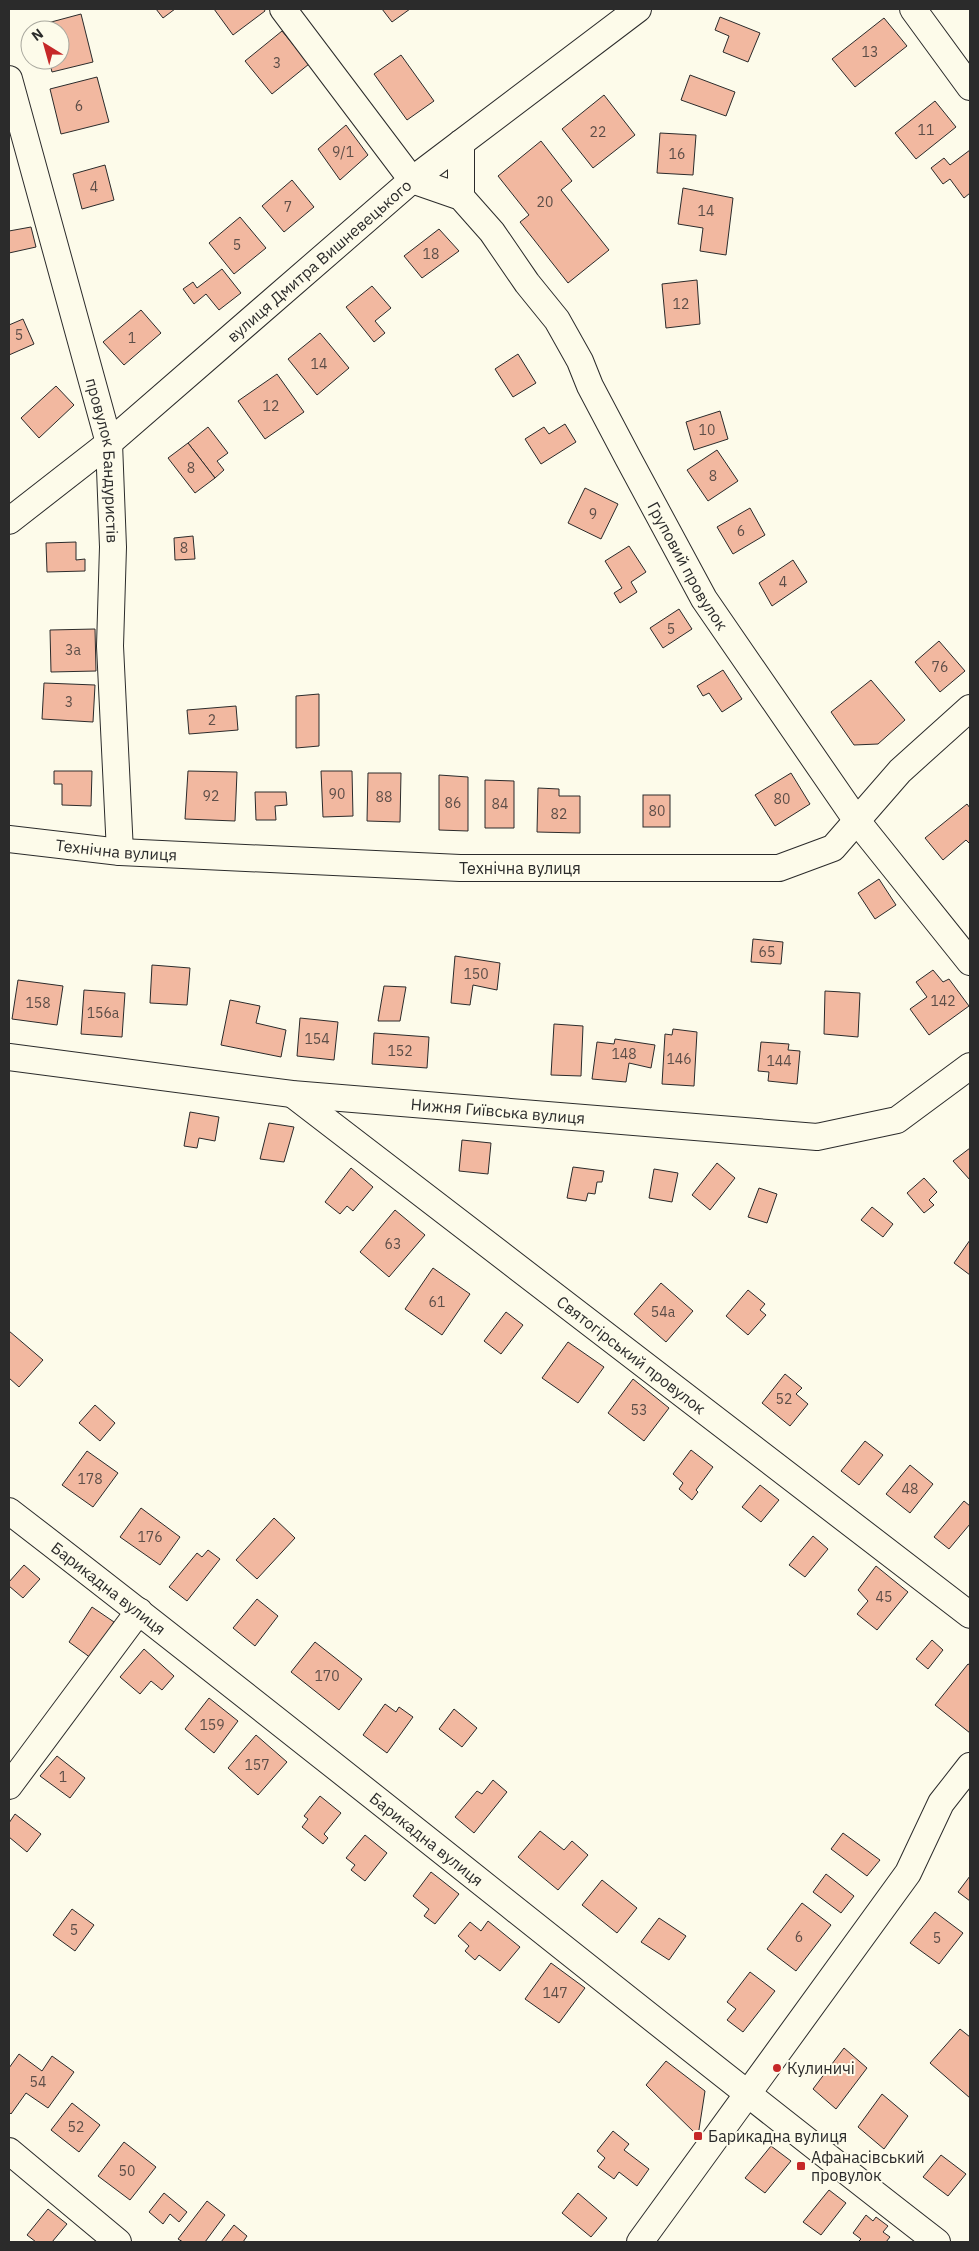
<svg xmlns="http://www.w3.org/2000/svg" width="979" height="2251" viewBox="0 0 979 2251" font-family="'IBM Plex Sans',sans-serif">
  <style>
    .building { fill: #f2b8a0; stroke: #2b2b2b }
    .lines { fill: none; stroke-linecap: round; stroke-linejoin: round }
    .minor-casing { stroke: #2b2b2b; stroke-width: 28 }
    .minor { stroke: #fdfbea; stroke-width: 26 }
    .poi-dot { fill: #c62828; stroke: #fdfbea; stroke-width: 2 }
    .labels { text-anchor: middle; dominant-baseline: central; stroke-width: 4; stroke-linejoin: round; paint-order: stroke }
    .number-label { font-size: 14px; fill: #5d4e48 }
    .street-label { font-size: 16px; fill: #2b2b2b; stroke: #fdfbea }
    .poi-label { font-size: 16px; fill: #2b2b2b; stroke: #fdfbea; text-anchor: start }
  </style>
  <rect width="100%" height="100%" fill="#fdfbea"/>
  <g class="building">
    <path d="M156,9H175L163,18Z"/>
    <path d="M214,9H264L265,11L233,35Z"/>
    <path d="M382,9H410L392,22Z"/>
    <path d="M81,14L93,62L52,72L49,60H60V30H41L40,25Z"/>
    <path d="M720,17L760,33L748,62L723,52L729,36L715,30Z"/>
    <path d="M884,18L907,46L855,87L832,59Z"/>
    <path d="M282,31L309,64L272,94L245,61Z"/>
    <path d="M401,55L434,101L407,120L374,74Z"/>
    <path d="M690,75L735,92L726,116L681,100Z"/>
    <path d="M97,77L109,122L61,134L50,89Z"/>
    <path d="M604,95L635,135L593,168L562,129Z"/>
    <path d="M935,101L956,127L916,159L895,133Z"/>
    <path d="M346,125L368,155L340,180L318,149Z"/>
    <path d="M660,133L696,135L693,175L657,173Z"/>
    <path d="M541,141L572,181L561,190L609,250L568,283L520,222L529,215L498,176Z"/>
    <path d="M970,150V193L964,198L950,179L943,184L931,168L944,158L950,165Z"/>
    <path d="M105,165L114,200L82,209L73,174Z"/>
    <path d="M292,180L314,207L284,232L262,206Z"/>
    <path d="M683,188L733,198L726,255L700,251L703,228L678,224Z"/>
    <path d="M240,217L266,248L234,274L209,243Z"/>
    <path d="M31,227L36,247L9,253V231Z"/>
    <path d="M439,229L459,251L422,278L404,256Z"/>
    <path d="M222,269L241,293L219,310L206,294L194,304L183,289L193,282L197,288Z"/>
    <path d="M697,280L700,324L666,328L662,284Z"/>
    <path d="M372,286L391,308L375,321L385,333L374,342L346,307Z"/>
    <path d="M141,310L161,333L124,365L103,342Z"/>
    <path d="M23,319L34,344L9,355V325Z"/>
    <path d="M320,333L349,368L317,395L288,359Z"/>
    <path d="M518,354L536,383L513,397L495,369Z"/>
    <path d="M277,374L304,412L265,439L238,401Z"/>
    <path d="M56,386L74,405L39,438L21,418Z"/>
    <path d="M720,411L728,439L694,450L686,422Z"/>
    <path d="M565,424L576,442L541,464L525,439L544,427L549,434Z"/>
    <path d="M208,427L228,453L217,461L224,470L215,478L188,443Z"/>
    <path d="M188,443L215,478L195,493L168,458Z"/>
    <path d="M717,450L738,481L708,501L687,470Z"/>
    <path d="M585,488L618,504L601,539L568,523Z"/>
    <path d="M750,508L765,535L733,554L717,527Z"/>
    <path d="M193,536L195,559L175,560L174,538Z"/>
    <path d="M76,542V560L85,559V571L47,572L46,543Z"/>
    <path d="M629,546L646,572L631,582L637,592L620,603L614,593L622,588L605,561Z"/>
    <path d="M793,560L807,582L772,606L759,583Z"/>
    <path d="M679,609L692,629L663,648L650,628Z"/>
    <path d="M95,629L96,671L51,672L50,630Z"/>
    <path d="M939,641L965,671L940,692L915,662Z"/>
    <path d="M723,670L742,699L722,712L709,693L703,696L697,686Z"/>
    <path d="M871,680L905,720L878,744L854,745L831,712Z"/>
    <path d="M44,683L95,685L93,722L42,719Z"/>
    <path d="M319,694V746L296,748V696Z"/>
    <path d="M236,706L238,730L189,734L187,710Z"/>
    <path d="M54,771H92L91,806L62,805V784H54Z"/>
    <path d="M188,771L237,772L235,821L185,819Z"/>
    <path d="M321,771H352L353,816L323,817Z"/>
    <path d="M368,773H401L400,822L367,821Z"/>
    <path d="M791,773L810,804L775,826L755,795Z"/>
    <path d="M439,775L468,777V831L439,830Z"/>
    <path d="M485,780L514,781V828H485Z"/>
    <path d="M538,788L559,789V796H580V833L537,832Z"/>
    <path d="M255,792H286L287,805L275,806L276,820H256Z"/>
    <rect x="643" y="795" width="27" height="32"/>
    <path d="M967,804L970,808V844L966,840L943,860L925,838Z"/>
    <path d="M879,879L896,905L875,919L858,893Z"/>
    <path d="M753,939L783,942L781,964L751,962Z"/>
    <path d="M455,956L500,963L497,990L473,985L470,1005L451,1003Z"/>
    <path d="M152,965L190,968L187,1005L150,1003Z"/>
    <path d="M933,970L943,982L949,979L969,1006L929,1035L910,1009L927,997L916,982Z"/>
    <path d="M18,980L63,986L57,1025L12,1019Z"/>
    <path d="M384,986L406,987L400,1021H378Z"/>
    <path d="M84,990L125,993L122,1037L81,1034Z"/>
    <path d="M825,991L860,993L858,1037L824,1034Z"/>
    <path d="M230,1000L260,1006L256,1023L286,1030L281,1057L221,1045Z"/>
    <path d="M300,1018L338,1022L334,1060L297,1056Z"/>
    <path d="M554,1024L583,1026L581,1076L551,1075Z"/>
    <path d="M673,1029L697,1032L694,1086L662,1084L665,1034L672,1035Z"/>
    <path d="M374,1033L429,1037L427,1068L372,1064Z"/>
    <path d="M615,1039L655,1045L651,1068L629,1063L626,1082L592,1079L597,1042L614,1044Z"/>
    <path d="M761,1042L789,1044L788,1050L800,1051L797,1084L768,1081L769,1072L758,1071Z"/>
    <path d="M190,1112L219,1117L215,1141L199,1138L197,1148L184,1146Z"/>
    <path d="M269,1123L294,1127L284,1162L260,1159Z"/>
    <path d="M462,1140L491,1143L488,1174L459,1171Z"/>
    <path d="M970,1148V1180L953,1161Z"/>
    <path d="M717,1163L735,1178L710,1210L692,1195Z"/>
    <path d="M573,1167L604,1171L602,1182H597L595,1194L588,1193L586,1201L567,1198Z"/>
    <path d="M351,1168L373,1187L353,1211L347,1206L340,1214L325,1202Z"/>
    <path d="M654,1169L678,1173L672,1202L649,1198Z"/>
    <path d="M924,1178L937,1192L929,1200L934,1205L924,1213L907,1193Z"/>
    <path d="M759,1188L777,1194L767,1223L748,1217Z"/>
    <path d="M872,1207L893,1224L883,1237L861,1220Z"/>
    <path d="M395,1210L425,1235L389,1277L360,1252Z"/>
    <path d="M970,1240V1275L954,1263Z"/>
    <path d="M433,1268L470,1294L442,1335L405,1309Z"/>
    <path d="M661,1283L693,1311L666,1342L634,1314Z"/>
    <path d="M748,1290L765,1304L760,1310L766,1315L748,1335L726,1316Z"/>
    <path d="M506,1312L523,1325L501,1354L484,1341Z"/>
    <path d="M9,1331L43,1360L19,1387L9,1378Z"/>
    <path d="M568,1342L604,1367L578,1403L542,1378Z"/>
    <path d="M785,1374L802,1388L796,1394L808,1404L790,1426L762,1403Z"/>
    <path d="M633,1379L669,1408L644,1441L608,1413Z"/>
    <path d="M95,1405L115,1423L100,1441L79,1423Z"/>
    <path d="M865,1441L883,1455L859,1485L841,1471Z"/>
    <path d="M691,1450L713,1467L696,1490L698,1492L692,1500L679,1489L683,1483L673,1474Z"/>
    <path d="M87,1451L118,1473L93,1507L62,1485Z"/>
    <path d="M910,1465L933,1484L910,1513L886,1494Z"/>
    <path d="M760,1485L779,1500L761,1522L742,1507Z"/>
    <path d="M964,1501L970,1506V1524L949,1549L934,1537Z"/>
    <path d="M141,1508L180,1537L160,1565L120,1537Z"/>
    <path d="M274,1518L295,1538L257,1579L236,1560Z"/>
    <path d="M813,1536L828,1549L805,1577L789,1565Z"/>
    <path d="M208,1550L220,1559L187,1601L169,1587L197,1553L202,1557Z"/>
    <path d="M24,1565L40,1579L23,1598L9,1586V1582Z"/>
    <path d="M876,1566L908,1592L877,1630L857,1614L868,1601L858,1590Z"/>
    <path d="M257,1599L278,1616L255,1646L233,1628Z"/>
    <path d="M92,1607L114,1622L91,1658L69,1642Z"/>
    <path d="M932,1640L943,1650L928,1669L916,1659Z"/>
    <path d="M315,1642L362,1679L339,1710L291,1672Z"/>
    <path d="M144,1649L174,1676L162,1690L151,1681L140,1694L120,1677Z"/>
    <path d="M968,1664L970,1665V1733L935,1705Z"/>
    <path d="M209,1698L238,1721L214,1753L185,1729Z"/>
    <path d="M385,1704L396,1712L399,1707L413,1717L387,1753L363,1735Z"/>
    <path d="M454,1709L477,1728L462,1747L439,1729Z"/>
    <path d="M256,1735L287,1762L258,1795L228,1768Z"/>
    <path d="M57,1756L85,1778L70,1798L40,1776Z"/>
    <path d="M493,1780L507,1792L474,1833L455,1817L477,1791L482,1794Z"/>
    <path d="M320,1796L341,1813L324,1834L328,1838L323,1844L302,1827L308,1819L304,1816Z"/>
    <path d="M15,1814L41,1834L27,1852L9,1837V1823Z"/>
    <path d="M540,1831L564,1850L572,1841L588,1855L558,1890L518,1857Z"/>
    <path d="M843,1833L880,1860L867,1876L831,1849Z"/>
    <path d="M365,1835L387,1853L365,1881L351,1870L355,1865L346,1858Z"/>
    <path d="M431,1872L459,1894L435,1924L424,1916L429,1909L413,1896Z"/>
    <path d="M826,1874L854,1896L841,1913L813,1892Z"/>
    <path d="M970,1876V1901L958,1892Z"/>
    <path d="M602,1880L637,1908L617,1933L582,1905Z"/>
    <path d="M802,1903L831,1925L796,1971L767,1949Z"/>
    <path d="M72,1909L94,1925L75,1951L53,1935Z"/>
    <path d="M935,1912L963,1933L939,1964L910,1943Z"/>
    <path d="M659,1918L686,1936L669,1960L641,1942Z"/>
    <path d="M488,1921L520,1947L500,1971L479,1955L475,1960L465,1951L469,1946L458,1936L470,1922L481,1931Z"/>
    <path d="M551,1963L585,1988L559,2023L525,1999Z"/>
    <path d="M750,1972L775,1991L743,2032L727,2020L736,2009L727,2002Z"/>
    <path d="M960,2029L970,2037V2098L930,2063Z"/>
    <path d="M844,2048L867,2068L836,2109L813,2089Z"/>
    <path d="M19,2054L42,2071L52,2056L74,2072L48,2108L26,2093L11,2114L9,2112V2068Z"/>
    <path d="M666,2061L705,2091L698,2136L646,2085Z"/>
    <path d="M882,2094L908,2116L884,2149L858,2127Z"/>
    <path d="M72,2103L100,2125L79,2152L51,2130Z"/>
    <path d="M613,2131L629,2144L624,2150L649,2169L637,2186L619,2172L614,2179L598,2167L605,2158L597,2151Z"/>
    <path d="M124,2142L156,2167L130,2200L98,2176Z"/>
    <path d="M771,2146L791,2161L765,2193L745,2178Z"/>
    <path d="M941,2155L966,2174L948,2196L923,2177Z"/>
    <path d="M829,2190L846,2203L821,2235L803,2222Z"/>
    <path d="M164,2193L187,2212L179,2222L170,2214L163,2224L149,2212Z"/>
    <path d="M578,2193L607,2218L591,2237L562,2213Z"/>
    <path d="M207,2201L225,2215L205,2242H183L178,2239Z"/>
    <path d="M48,2209L67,2224L52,2242H36L27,2235Z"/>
    <path d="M866,2215L873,2221L876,2217L888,2226L883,2232L890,2237L886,2242H858L861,2239L853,2233Z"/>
    <path d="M234,2225L247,2236L243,2242H221Z"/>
  </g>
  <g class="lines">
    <defs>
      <g id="minor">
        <path id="s1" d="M283,9L412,180L461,197L492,232L527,283L557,320L580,361L590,386L628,458L704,599L857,821L970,962"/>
        <path d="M913,9L970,87"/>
        <path id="s2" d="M9,79L109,443L113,547L110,646L120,852"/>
        <path d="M461,197V143"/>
        <path id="s3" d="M9,521L109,443L412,180L638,9"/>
        <path id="s4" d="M9,839L120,852L460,868H779L833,848L900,771L970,708"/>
        <path id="s5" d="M9,1057L292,1094L817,1137L897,1120L970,1066"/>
        <path id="s6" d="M292,1094L970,1615"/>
        <path id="s7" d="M9,1511C321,1751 626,2001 937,2242"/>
        <path d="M9,1786L139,1611"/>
        <path d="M9,2151L118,2242"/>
        <path d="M640,2242L908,1873L941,1803L970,1766"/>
      </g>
    </defs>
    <use href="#minor" class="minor-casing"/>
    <use href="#minor" class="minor"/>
  </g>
  <g class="poi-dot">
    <circle cx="777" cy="2068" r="5"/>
    <rect x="693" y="2131" width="10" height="10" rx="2.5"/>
    <rect x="796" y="2161" width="10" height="10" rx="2.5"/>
  </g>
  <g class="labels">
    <g class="number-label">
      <text x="870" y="52">13</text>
      <text x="277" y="63">3</text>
      <text x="79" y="106">6</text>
      <text x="926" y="130">11</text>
      <text x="598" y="132">22</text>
      <text x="343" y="152">9/1</text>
      <text x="677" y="154">16</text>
      <text x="94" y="187">4</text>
      <text x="545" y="202">20</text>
      <text x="288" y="207">7</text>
      <text x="706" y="211">14</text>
      <text x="237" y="245">5</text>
      <text x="431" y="254">18</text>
      <text x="681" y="304">12</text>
      <text x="19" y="335">5</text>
      <text x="132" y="338">1</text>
      <text x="319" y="364">14</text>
      <text x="271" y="406">12</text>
      <text x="707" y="430">10</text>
      <text x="191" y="468">8</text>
      <text x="713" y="476">8</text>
      <text x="593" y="514">9</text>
      <text x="741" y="531">6</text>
      <text x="184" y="548">8</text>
      <text x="783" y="582">4</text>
      <text x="671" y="629">5</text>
      <text x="73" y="650">3а</text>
      <text x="940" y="667">76</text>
      <text x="69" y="702">3</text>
      <text x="212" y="720">2</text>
      <text x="337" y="794">90</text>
      <text x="211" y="796">92</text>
      <text x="384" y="797">88</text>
      <text x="782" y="799">80</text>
      <text x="453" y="803">86</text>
      <text x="500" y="804">84</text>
      <text x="657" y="811">80</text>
      <text x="559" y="814">82</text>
      <text x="767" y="952">65</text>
      <text x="476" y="974">150</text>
      <text x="943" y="1001">142</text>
      <text x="38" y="1003">158</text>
      <text x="103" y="1013">156а</text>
      <text x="317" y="1039">154</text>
      <text x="400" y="1051">152</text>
      <text x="624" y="1054">148</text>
      <text x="679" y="1059">146</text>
      <text x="779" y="1061">144</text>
      <text x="393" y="1244">63</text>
      <text x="437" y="1302">61</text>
      <text x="663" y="1312">54а</text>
      <text x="784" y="1399">52</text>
      <text x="639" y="1410">53</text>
      <text x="90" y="1479">178</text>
      <text x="910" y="1489">48</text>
      <text x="150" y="1537">176</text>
      <text x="884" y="1597">45</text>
      <text x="327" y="1676">170</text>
      <text x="212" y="1725">159</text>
      <text x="257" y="1765">157</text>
      <text x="63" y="1777">1</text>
      <text x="74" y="1930">5</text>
      <text x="799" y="1937">6</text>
      <text x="937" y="1938">5</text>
      <text x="555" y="1993">147</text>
      <text x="38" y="2082">54</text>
      <text x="76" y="2127">52</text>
      <text x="127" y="2171">50</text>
    </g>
    <g class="street-label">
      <text stroke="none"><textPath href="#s3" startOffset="405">вулиця Дмитра Вишневецького</textPath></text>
      <text stroke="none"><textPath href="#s2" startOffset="394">провулок Бандуристів</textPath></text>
      <text stroke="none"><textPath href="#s1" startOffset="701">Груповий провулок</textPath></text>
      <text stroke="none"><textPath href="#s4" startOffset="108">Технічна вулиця</textPath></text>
      <text stroke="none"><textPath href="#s4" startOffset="512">Технічна вулиця</textPath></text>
      <text stroke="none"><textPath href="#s5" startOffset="492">Нижня Гиївська вулиця</textPath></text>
      <text stroke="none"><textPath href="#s6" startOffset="428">Святогірський провулок</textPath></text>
      <text stroke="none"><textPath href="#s7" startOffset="126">Барикадна вулиця</textPath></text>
      <text stroke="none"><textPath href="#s7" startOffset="531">Барикадна вулиця</textPath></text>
    </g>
    <g class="poi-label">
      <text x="787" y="2068">Кулиничі</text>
      <text x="708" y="2136">Барикадна вулиця</text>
      <text x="811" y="2157">Афанасівський<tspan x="811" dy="18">провулок</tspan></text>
    </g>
  </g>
  <rect width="979" height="2251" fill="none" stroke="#2b2b2b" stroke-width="20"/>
  <g transform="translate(45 45) rotate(323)"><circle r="24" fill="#fdfbea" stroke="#a9a89e"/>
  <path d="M0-4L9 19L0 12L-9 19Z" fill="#c62828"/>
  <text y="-8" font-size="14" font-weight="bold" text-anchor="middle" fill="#2b2b2b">N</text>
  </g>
</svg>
